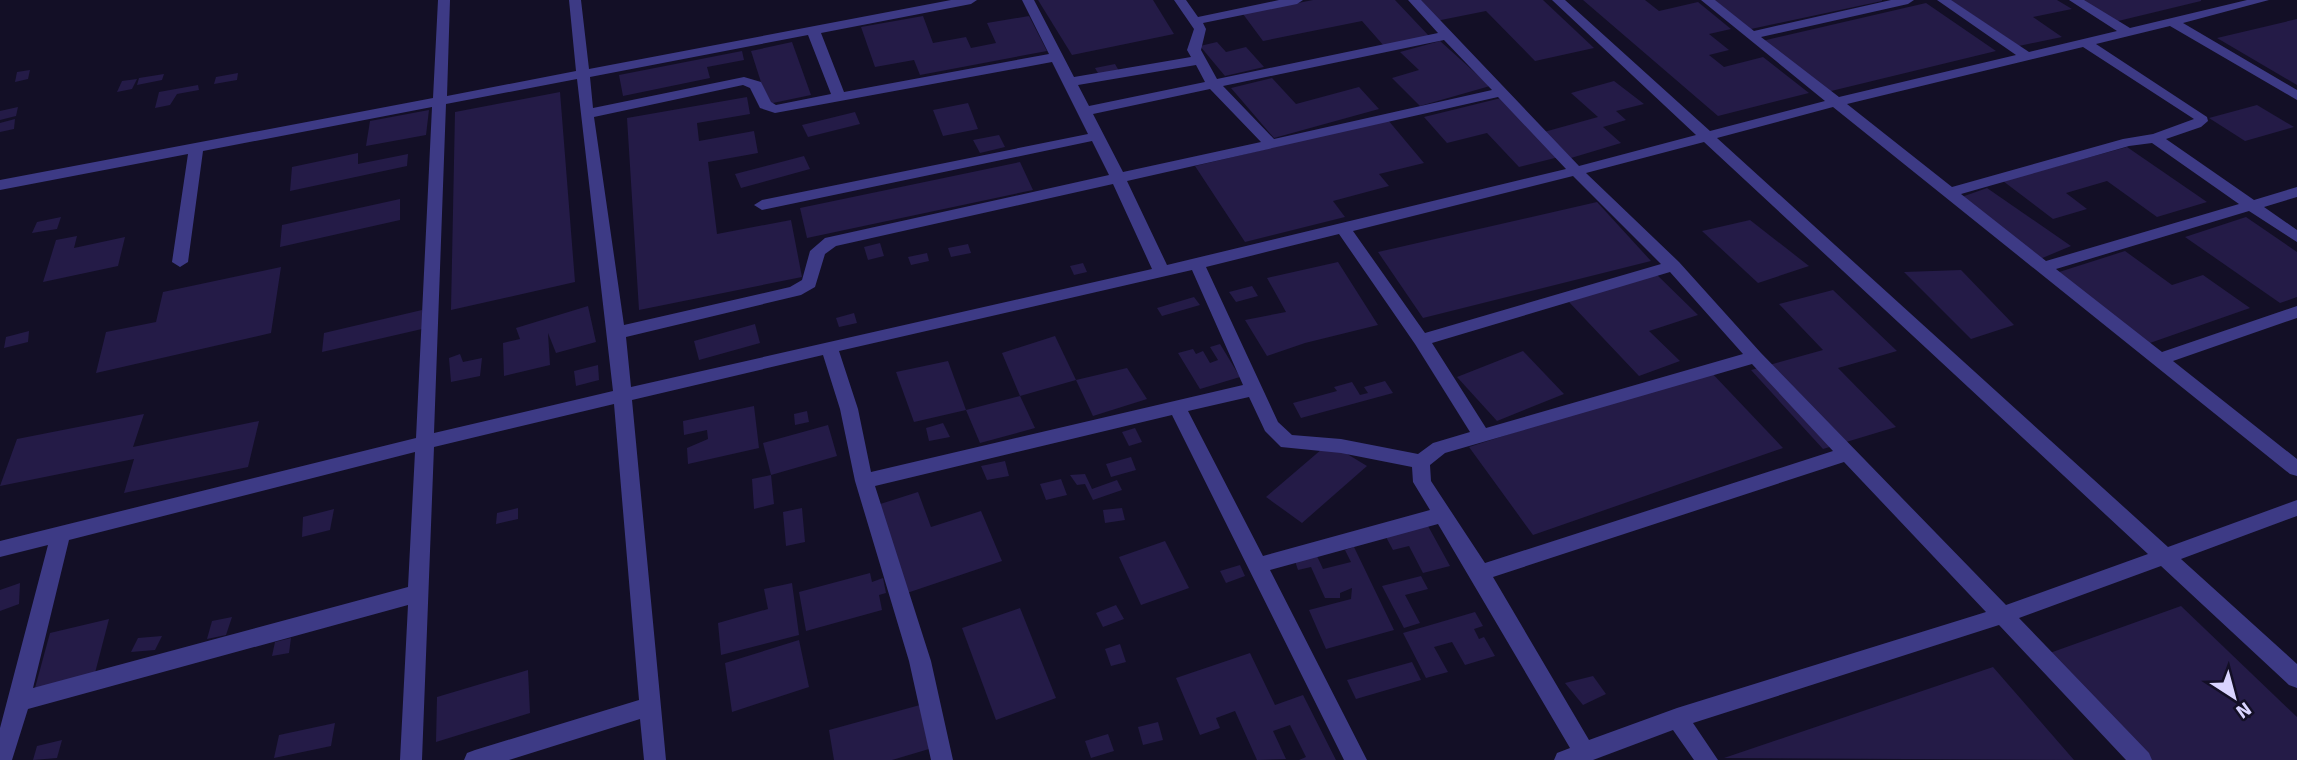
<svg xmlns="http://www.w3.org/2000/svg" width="2297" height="760" viewBox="0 0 2297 760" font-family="Signika,sans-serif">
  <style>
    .building { fill: #241b47 }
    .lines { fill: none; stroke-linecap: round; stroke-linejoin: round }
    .minor { fill: #3d3a85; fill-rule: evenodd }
  </style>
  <rect width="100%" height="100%" fill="#130f26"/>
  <g class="building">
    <path d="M1038,0H1153L1174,34L1072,55Z"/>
    <path d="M1313,0H1395L1429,36L1384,46L1362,21L1263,41L1243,14Z"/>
    <path d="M1417,0H1543L1594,48L1535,61L1486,11L1436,21Z"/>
    <path d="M1583,0H1645L1659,11L1698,2L1731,29L1709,34L1729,50L1709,55L1724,67L1763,57L1809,93L1718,116Z"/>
    <path d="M1714,0H1882V1L1751,29Z"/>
    <path d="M1946,0H2057L2072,9L2033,17L2062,37L2014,47Z"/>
    <path d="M2077,0H2201V1L2114,22Z"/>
    <path d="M1926,3L1996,51L1827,92L1762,41Z"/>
    <path d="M923,16L933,43L966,37L971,48L996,43L987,23L1029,16L1047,51L920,75L914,60L875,67L861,27Z"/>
    <path d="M2297,19V85L2217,38Z"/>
    <path d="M1440,41L1490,86L1420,106L1392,78L1419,70L1400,52Z"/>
    <path d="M792,42L811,95L768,104L751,51Z"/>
    <path d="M1217,42L1226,52L1246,47L1264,67L1225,76L1200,46Z"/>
    <path d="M742,51L744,60L707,67L710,78L623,96L619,75Z"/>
    <path d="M1115,64L1119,71L1099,75L1095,68Z"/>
    <path d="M30,70L28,79L15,82L17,72Z"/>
    <path d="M238,73L237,80L214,84L216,77Z"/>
    <path d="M164,74L162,80L137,85L139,78Z"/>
    <path d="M1272,78L1296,104L1359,87L1379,109L1274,138L1231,88Z"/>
    <path d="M137,79L132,89L117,92L122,81Z"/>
    <path d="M1614,81L1644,104L1616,111L1626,120L1603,127L1621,143L1571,158L1544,132L1598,117L1571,93Z"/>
    <path d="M198,85L199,90L177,94L170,105L155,108L159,92Z"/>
    <path d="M560,92L575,282L451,310L455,112Z"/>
    <path d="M747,97L750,114L697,123L699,141L754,131L758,153L708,162L717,234L791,220L802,277L639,310L627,118Z"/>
    <path d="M1501,98L1559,157L1519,167L1487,133L1447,143L1424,117Z"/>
    <path d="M968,103L978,129L943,136L933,110Z"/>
    <path d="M2257,105L2294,127L2245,141L2209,118Z"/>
    <path d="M18,107L16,116L0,120V111Z"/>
    <path d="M429,110L426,135L366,146L370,121Z"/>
    <path d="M855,112L860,124L808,137L802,125Z"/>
    <path d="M15,119L14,129L0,132V123Z"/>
    <path d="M1388,120L1424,163L1379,174L1389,186L1333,201L1345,217L1245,242L1195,166Z"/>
    <path d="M999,135L1005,147L980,153L973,140Z"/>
    <path d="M2127,147L2207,202L2157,217L2107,181L2066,193L2087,209L2053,219L2003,181Z"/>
    <path d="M358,153V164L408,154L407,166L290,191L292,167Z"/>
    <path d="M804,156L810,169L741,188L735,174Z"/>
    <path d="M1020,162L1033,190L807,238L800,208Z"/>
    <path d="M1987,188L2071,246L2040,259L1956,199Z"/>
    <path d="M400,199V220L280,247L282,225Z"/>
    <path d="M1597,202L1651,261L1423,318L1378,252Z"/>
    <path d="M61,217L57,229L32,233L37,222Z"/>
    <path d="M2246,217L2297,252V297L2280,303L2185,237Z"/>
    <path d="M1750,220L1809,266L1758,283L1702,231Z"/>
    <path d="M77,236L74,248L125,237L118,266L43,282L56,240Z"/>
    <path d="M880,243L884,256L868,260L864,247Z"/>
    <path d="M968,244L971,253L951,257L948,248Z"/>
    <path d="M2125,251L2172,285L2203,275L2250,308L2147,344L2056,273Z"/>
    <path d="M927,253L929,261L911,265L908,257Z"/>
    <path d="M1338,262L1378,325L1305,343L1267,356L1245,320L1286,312L1267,278Z"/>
    <path d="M1083,263L1087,272L1074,275L1070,266Z"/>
    <path d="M281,267L271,333L96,373L106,332L156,322L163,292Z"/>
    <path d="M1961,270L2014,325L1971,339L1904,272Z"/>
    <path d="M1655,273L1698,315L1649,331L1680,361L1639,376L1569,302Z"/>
    <path d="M1252,286L1258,296L1236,302L1229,292Z"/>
    <path d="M1833,290L1897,351L1838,368L1896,427L1823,449L1751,370L1823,350L1779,304Z"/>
    <path d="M1194,297L1200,305L1162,316L1157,308Z"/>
    <path d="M588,306L596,342L556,353L548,333L550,365L504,376L503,343L520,339L516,328Z"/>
    <path d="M422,310V329L322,352L324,333Z"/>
    <path d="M854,313L857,323L839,327L836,318Z"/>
    <path d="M755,324L760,343L699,360L694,341Z"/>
    <path d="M29,331L28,342L4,348L6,337Z"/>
    <path d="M1055,336L1076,380L1020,396L1002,353Z"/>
    <path d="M1220,344L1240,377L1200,389L1178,353L1193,349L1196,354L1203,351L1210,363L1218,360L1210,347Z"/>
    <path d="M1523,351L1564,394L1497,421L1457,377Z"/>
    <path d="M460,354L463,362L482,358L480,376L451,382L449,358Z"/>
    <path d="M948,361L966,410L914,422L896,372Z"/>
    <path d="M598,365L599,380L576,386L574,371Z"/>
    <path d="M1127,368L1147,399L1093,416L1076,380Z"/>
    <path d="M1709,370L1783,448L1533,535L1469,447Z"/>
    <path d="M1385,381L1393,393L1301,418L1293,403L1337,391L1334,387L1352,382L1360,395L1368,393L1364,387Z"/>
    <path d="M1020,396L1035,428L980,443L966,410Z"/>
    <path d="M754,406L759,448L688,464L687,448L708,439L707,430L684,435L683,421Z"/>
    <path d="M807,411L809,422L795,425L794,414Z"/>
    <path d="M144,414L133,447L259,421L248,467L124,493L134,459L0,486L17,439Z"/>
    <path d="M943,423L950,437L929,441L926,428Z"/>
    <path d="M828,425L837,456L771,475L774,504L754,509L752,479L771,475L763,443Z"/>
    <path d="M1135,428L1142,442L1129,446L1122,432Z"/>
    <path d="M1329,443L1367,466L1302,523L1266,497Z"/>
    <path d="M1131,457L1136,470L1111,477L1106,464Z"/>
    <path d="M1005,461L1009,476L987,480L981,466Z"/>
    <path d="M1085,474L1092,489L1117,480L1122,490L1093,500L1085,484L1077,485L1070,475Z"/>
    <path d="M1061,479L1067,495L1046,500L1040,484Z"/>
    <path d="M918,492L931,527L981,511L1002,561L904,594L874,506Z"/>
    <path d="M518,508V519L496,524L497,513Z"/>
    <path d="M802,508L805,542L786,546L783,512Z"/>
    <path d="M1122,508L1125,520L1105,523L1103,510Z"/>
    <path d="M334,509L330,530L302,537L303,517Z"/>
    <path d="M1428,526L1450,566L1423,573L1409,546L1393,550L1386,537Z"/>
    <path d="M1165,541L1189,588L1141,605L1119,557Z"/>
    <path d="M1354,547L1394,630L1326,649L1309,610L1351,599L1352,588L1340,593V598H1325L1311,567L1298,570L1295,561L1317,556L1323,569L1351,562L1345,550Z"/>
    <path d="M1240,565L1245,576L1226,583L1220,571Z"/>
    <path d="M870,573L872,582L883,578L886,593L879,595L882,610L806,631L799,592Z"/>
    <path d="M1421,576L1428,589L1405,595L1420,623L1404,628L1382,586Z"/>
    <path d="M20,583L19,604L0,611V590Z"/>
    <path d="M792,583L799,635L721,655L718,623L768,609L764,589Z"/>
    <path d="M1116,605L1124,619L1103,627L1096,613Z"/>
    <path d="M2181,606L2297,717V760H2146L2047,654Z"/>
    <path d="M1020,608L1056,698L996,720L962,628Z"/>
    <path d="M1475,612L1483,626L1474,629L1479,639L1484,637L1495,656L1465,665L1452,642L1434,647L1448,672L1426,678L1403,633Z"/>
    <path d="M232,617L226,635L207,639L212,621Z"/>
    <path d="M109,619L95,673L35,688L50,633Z"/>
    <path d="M162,636L155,650L131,652L138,638Z"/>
    <path d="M291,638L289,653L272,656L275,642Z"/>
    <path d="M799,640L809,687L732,712L725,663Z"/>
    <path d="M1120,644L1126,662L1111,666L1105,649Z"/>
    <path d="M1250,653L1275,705L1303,695L1336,760H1299L1306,757L1290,725L1273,731L1286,759L1257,760L1235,711L1216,718L1220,728L1200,735L1176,678Z"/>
    <path d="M1412,662L1421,680L1356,699L1347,680Z"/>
    <path d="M1993,667L2074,760L1724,758Z"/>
    <path d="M528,670L530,713L436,742L437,697Z"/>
    <path d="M1593,676L1606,694L1583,705L1565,683Z"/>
    <path d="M920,705L929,749L892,760H834L829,730Z"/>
    <path d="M1158,722L1163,740L1143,745L1138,727Z"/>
    <path d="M335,723L331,746L274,758L279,735Z"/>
    <path d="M1108,734L1114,751L1091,758L1085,741Z"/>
    <path d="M62,740L57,758L33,760L37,746Z"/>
  </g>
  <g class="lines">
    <path class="minor" d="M438,0H450L447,96L576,71L569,0H581L589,69L951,0H977L971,4L821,33L844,92L1049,54L1022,0H1034L1074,77L1191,57L1187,50L1194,29L1174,0H1186L1198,17L1279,0H1303L1297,4L1203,23L1206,29L1201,50L1217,79L1438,33L1408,0H1421L1579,166L1696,135L1552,0H1565L1710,131L1825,101L1701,0H1715L1754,31L1891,0H1914L1908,4L1761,37L1839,97L2016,55L1937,0H1951L2029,52L2117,31L2069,0H2084L2130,28L2247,0H2269L2183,23L2297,90V100L2170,26L2096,44L2207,117L2208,121L2201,127L2166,139L2254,200L2297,187V197L2264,207L2297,230V242L2249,211L2056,269L2162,352L2297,306V318L2173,361L2297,459V476L2290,474L1833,107L1717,138L2168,547L2297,500V516L2181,559L2297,664V688L2289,685L2161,566L2019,618L2149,753L2152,760H2126L1999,625L1693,723L1718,760H1694L1673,730L1593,760H1554L1557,753L1570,748L1438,524L1270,570L1367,760H1344L1172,415L875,486L931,661L953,760H931L909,661L855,481L840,409L823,355L632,400L666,760H644L640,719L509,760H464L467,753L475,750L639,700L614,404L434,447L422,760H400L408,605L28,709L12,760H0V728L48,545L0,557V541L416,438L432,107L203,151L188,262L180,267L172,262L188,154L0,190V180L433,98ZM808,35L831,94L776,105L771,102L761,82L744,77L593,108L590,77ZM1444,40L1492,90L1274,139L1223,86ZM2083,47L2194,119L2153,134L2123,139L1952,187L1847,104ZM1052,62L1088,134L762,200L754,205L762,210L1092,141L1109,175L825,238L810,251L802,280L790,287L624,325L594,117L743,85L750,88L760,108L775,113ZM1196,65L1205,82L1089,106L1078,85ZM577,79L613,391L434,433L446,104ZM1210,89L1261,142L1123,172L1093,114ZM1498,97L1566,169L1167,265L1127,181ZM1704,142L2148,554L2006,605L1761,353L1679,262L1586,173ZM2152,143L2239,204L2046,261L1961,194L2129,146ZM1573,176L1661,264L1425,333L1353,231ZM1113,184L1152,269L631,387L626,337L801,295L815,287L825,254L836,246ZM1339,234L1415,344L1470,432L1433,443L1418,454L1341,439L1292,435L1278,422L1206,267ZM1192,270L1243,385L871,472L858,409L839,351ZM1670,272L1743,354L1486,428L1432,343ZM1752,364L1833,451L1485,563L1431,481L1430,465L1445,453ZM1249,397L1265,431L1281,447L1341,453L1412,467L1413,482L1430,510L1263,556L1188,411ZM415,452L408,587L33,688L69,540ZM1844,462L1986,612L1677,708L1589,740L1493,577Z"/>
  </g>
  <g transform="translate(2234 697) rotate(144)" stroke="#130f26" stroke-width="5" paint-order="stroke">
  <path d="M0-5L12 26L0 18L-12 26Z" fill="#d9d4ff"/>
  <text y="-10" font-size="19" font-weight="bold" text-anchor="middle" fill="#d9d4ff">N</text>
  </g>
</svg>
